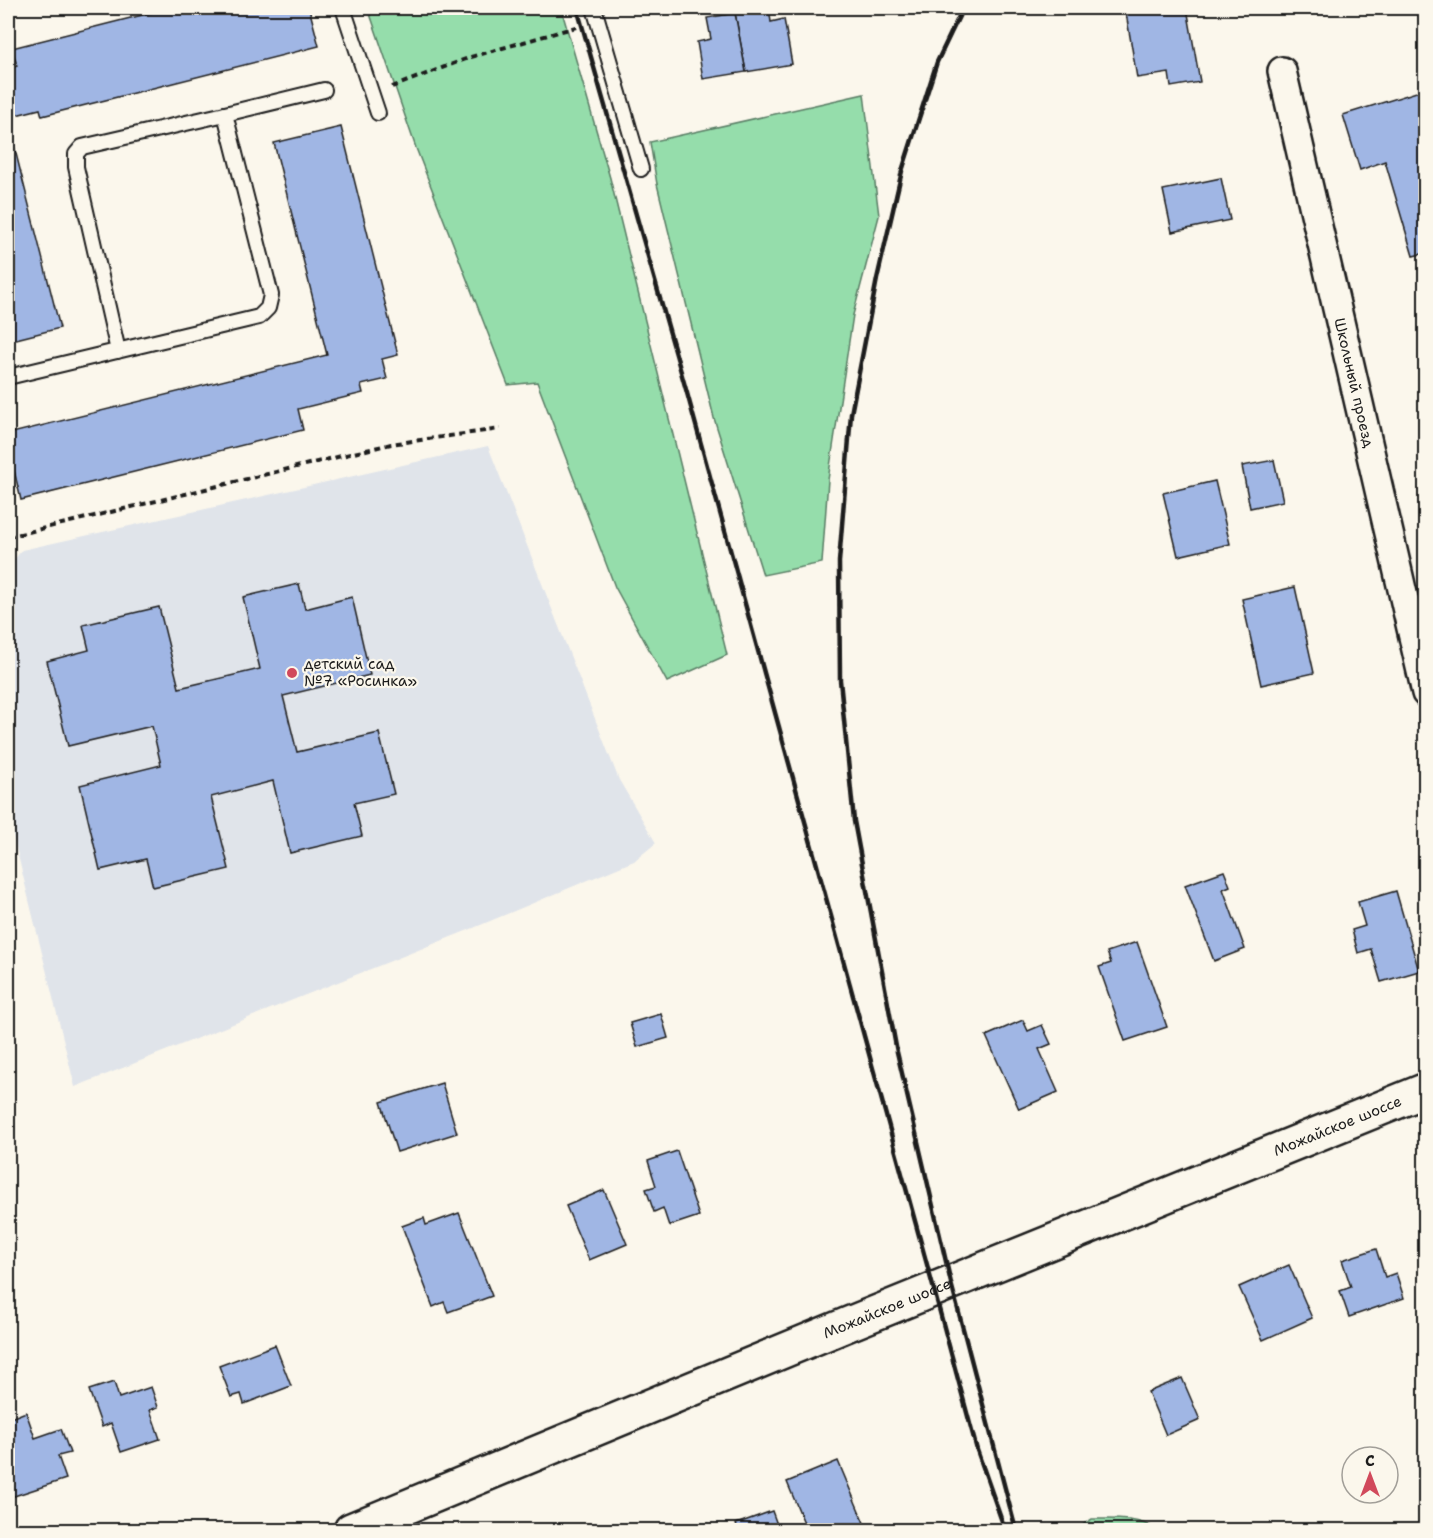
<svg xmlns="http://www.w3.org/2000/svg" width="1433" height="1538" viewBox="0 0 1433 1538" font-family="'Shantell Sans',sans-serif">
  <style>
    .built { fill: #e0e4ea }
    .green { fill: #95ddab; stroke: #587c64; stroke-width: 1.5 }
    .building { fill: #a0b6e4; stroke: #1c1c1c; stroke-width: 1.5 }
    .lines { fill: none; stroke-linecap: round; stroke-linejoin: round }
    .lane-casing { stroke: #1c1c1c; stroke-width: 18 }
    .street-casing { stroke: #1c1c1c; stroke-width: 32 }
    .primary-casing { stroke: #1c1c1c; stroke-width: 38 }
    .path { stroke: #1c1c1c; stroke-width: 4; stroke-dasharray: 6 4.5; stroke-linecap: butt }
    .lane { stroke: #fbf7ec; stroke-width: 14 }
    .street { stroke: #fbf7ec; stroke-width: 27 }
    .primary { stroke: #fbf7ec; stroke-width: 33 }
    .rail { stroke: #1c1c1c; stroke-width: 4.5 }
    .poi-dot { fill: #d1495b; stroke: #fbf7ec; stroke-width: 2 }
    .labels { text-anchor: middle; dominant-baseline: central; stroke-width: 4.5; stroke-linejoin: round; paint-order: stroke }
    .street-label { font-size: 15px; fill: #1c1c1c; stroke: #fbf7ec }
    .poi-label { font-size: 15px; fill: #1c1c1c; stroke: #fbf7ec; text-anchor: start }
  </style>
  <rect width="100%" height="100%" fill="#fbf7ec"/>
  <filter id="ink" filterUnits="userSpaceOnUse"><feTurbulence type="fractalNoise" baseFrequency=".0167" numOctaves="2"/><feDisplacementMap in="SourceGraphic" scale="12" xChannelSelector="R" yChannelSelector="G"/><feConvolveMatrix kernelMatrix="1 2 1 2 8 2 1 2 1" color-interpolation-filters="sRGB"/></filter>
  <g filter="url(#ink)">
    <path class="built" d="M488,446L619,780L656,843L634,861L471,929L75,1087L8,815V567L22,550Z"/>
    <g class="green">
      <path d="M368,8H561L610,178L727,655L667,682L615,587L537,382L508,385L416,148Z"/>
      <path d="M864,94L879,216L853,315L828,480L822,563L763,575L714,418L657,184L650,142Z"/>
      <path d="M1092,1519C1114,1519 1138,1517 1157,1530H1074Z"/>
    </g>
    <g class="building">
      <path d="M170,8H309L319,46L42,116L40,109L8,117V69L17,66L12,48Z"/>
      <path d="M769,8L771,22L784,19L792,64L746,72L735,13Z"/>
      <path d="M1158,8H1187L1200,82L1171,87L1169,73L1137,78L1126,13Z"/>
      <path d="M735,13L746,72L703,79L697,42L711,39L707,18Z"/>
      <path d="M1426,89V253L1413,256L1385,161L1360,170L1343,115Z"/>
      <path d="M8,122L60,328L8,341Z"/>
      <path d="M341,127L398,355L382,359L387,379L361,385L363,393L298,409L303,430L21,500L8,445V434L327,355L274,143Z"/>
      <path d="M1221,178L1230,220L1172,232L1163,190Z"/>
      <path d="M1274,460L1283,501L1250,508L1242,466Z"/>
      <path d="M1215,481L1230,544L1178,556L1163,493Z"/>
      <path d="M299,584L305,609L352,597L370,675L283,696L297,752L379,733L394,794L354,803L362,836L290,853L273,781L211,797L229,869L153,887L146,859L100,870L80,785L161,765L152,726L68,746L47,661L89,650L83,625L159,607L179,688L260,669L243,597Z"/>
      <path d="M1295,587L1314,673L1261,685L1242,599Z"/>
      <path d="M1224,871L1230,886L1223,889L1245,949L1214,961L1185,885Z"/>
      <path d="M1396,891L1419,971L1381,982L1371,949L1358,953L1352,930L1365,926L1358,902Z"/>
      <path d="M1137,942L1167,1027L1125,1041L1099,967L1111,963L1107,952Z"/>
      <path d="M661,1014L668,1038L637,1047L630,1023Z"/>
      <path d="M1023,1020L1028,1031L1042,1025L1051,1044L1039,1049L1058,1092L1019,1109L986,1036Z"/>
      <path d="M442,1083L457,1133L397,1152L381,1102Z"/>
      <path d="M677,1151L699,1216L669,1226L663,1208L654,1212L646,1189L656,1186L648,1161Z"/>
      <path d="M604,1190L627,1244L589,1260L566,1206Z"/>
      <path d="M459,1213L492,1296L448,1312L444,1302L433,1307L402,1226L424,1218L426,1225Z"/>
      <path d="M1376,1249L1385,1277L1396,1273L1404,1298L1349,1317L1340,1291L1351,1287L1342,1260Z"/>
      <path d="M1289,1265L1312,1318L1263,1340L1239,1287Z"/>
      <path d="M275,1345L291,1386L244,1404L241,1394L231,1397L219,1366Z"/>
      <path d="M1182,1378L1200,1420L1166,1435L1148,1392Z"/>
      <path d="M114,1382L119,1398L151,1387L158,1407L150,1410L160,1439L121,1452L111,1423L102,1427L89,1390Z"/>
      <path d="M26,1412L35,1438L61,1429L70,1453L58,1456L66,1479L11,1497L8,1487V1451L12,1449L8,1437V1419Z"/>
      <path d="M838,1461L867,1530H807L787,1482Z"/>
      <path d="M772,1511L779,1530H738L736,1524Z"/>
    </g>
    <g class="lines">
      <defs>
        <g id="lane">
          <path d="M343,8L378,113"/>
          <path d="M594,8L641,169"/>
          <path d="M225,114L324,90"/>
          <path d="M8,377L259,317L268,308L271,295L225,114L82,147L76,154V167L118,351"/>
        </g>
        <g id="street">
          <path id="s1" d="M1282,71L1426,693"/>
        </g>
        <g id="primary">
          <path id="s2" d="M351,1530L846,1325L1426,1090"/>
        </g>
      </defs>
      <use href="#lane" class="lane-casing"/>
      <use href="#street" class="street-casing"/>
      <use href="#primary" class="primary-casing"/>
      <g class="path">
        <path d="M392,87L471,57L576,27"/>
        <path d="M8,537L391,444L500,429"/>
      </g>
      <use href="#lane" class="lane"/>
      <use href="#street" class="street"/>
      <use href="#primary" class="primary"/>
      <g class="rail">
        <path d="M577,8L687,393L934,1290L977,1450L1005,1530"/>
        <path d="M963,8L937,62L902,171L877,279L851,414L839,562L840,680L854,821L897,1052L951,1283L1016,1530"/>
      </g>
    </g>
  </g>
  <circle class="poi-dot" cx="292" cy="673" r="6"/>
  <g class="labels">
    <g class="street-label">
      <text stroke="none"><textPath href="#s1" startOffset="320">Школьный проезд</textPath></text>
      <text stroke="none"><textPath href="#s2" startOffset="1066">Можайское шоссе</textPath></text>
      <text stroke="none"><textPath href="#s2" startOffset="580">Можайское шоссе</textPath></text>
    </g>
    <g class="poi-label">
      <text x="304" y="664">детский сад<tspan x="304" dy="17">№7 «Росинка»</tspan></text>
    </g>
  </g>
  <rect width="1433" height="1538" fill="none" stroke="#fbf7ec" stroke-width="30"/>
  <rect x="15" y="15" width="1403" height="1508" fill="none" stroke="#1c1c1c" stroke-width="2" filter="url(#ink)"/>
  <g transform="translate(1370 1475)"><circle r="28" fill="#fbf7ec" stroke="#a29f99" stroke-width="1.5"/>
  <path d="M0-4.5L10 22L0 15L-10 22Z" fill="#d1495b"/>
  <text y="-9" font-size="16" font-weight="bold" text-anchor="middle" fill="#1c1c1c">С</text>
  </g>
</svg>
